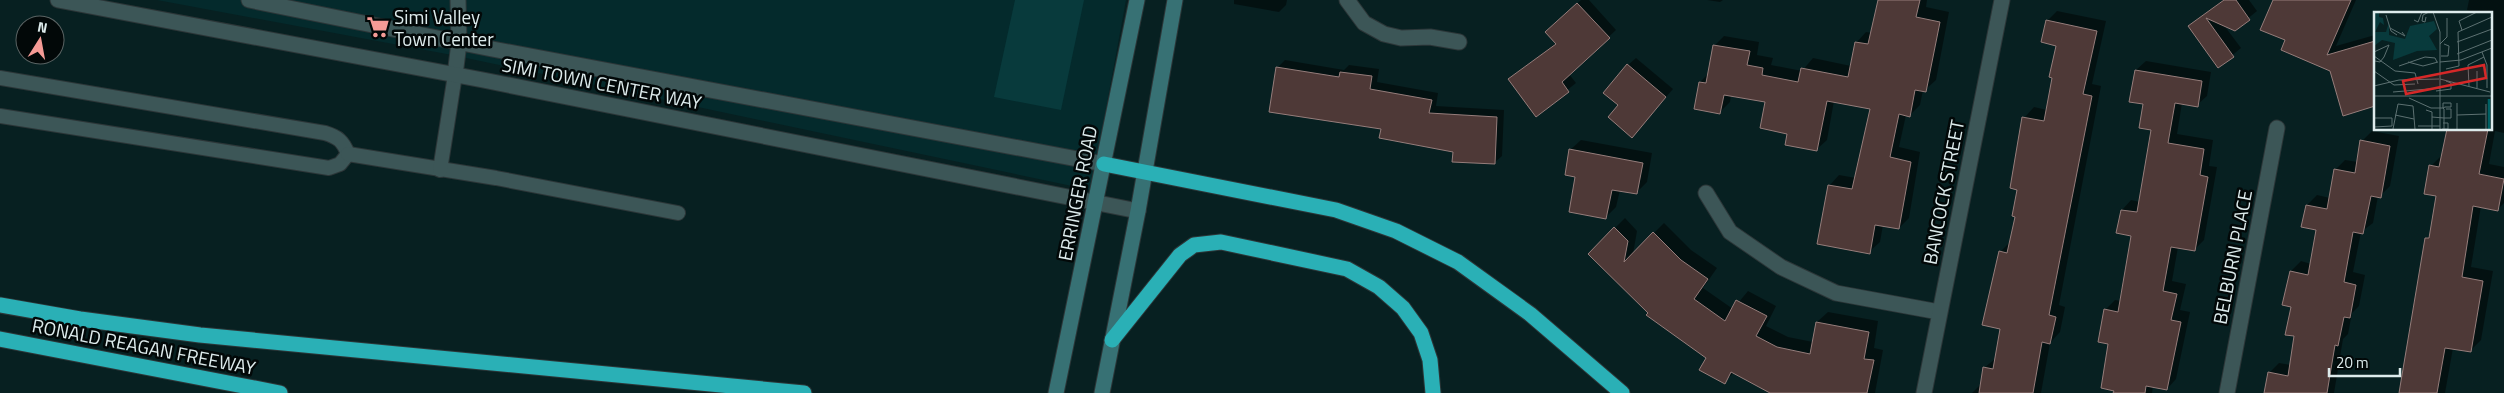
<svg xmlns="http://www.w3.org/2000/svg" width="2504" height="393" viewBox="0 0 2504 393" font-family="'Titillium Web',sans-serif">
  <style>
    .built { fill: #042a2c }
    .green { fill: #083a3c }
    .shadow { fill: #0007 }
    .building { fill: #4e3937; stroke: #957d7b }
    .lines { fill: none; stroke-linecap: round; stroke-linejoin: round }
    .service-casing { stroke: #2c3638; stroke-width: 16 }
    .minor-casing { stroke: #2c3638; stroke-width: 17 }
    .tertiary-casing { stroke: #2c3638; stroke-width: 17 }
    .secondary-casing { stroke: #2c3638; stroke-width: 17 }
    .motorway-casing { stroke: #2c3638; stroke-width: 17 }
    .service { stroke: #3c5657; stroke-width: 14 }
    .minor { stroke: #3c5657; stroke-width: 15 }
    .tertiary { stroke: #3c5657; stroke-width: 15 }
    .secondary { stroke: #377174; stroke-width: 15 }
    .motorway { stroke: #2ab0b6; stroke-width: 15 }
    .labels { text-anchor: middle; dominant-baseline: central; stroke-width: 5; stroke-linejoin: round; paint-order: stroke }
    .poi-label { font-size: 19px; fill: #ddebec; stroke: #020808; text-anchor: start }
    .street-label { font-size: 19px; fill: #ddebec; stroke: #020808 }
    .inset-river { fill: none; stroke: #006165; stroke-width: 2.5 }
    .inset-road { fill: none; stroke: #5d7172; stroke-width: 1 }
    .view { fill: #d62828; fill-opacity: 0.15; stroke: #d62828; stroke-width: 2.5 }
    .inset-edge { fill: none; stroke: #ddebec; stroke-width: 2.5 }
  </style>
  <rect width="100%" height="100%" fill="#072021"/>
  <path class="built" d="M157,0H1126L1091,190L452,55Z"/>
  <path class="green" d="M1015,0H1084L1061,110L994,97Z"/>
  <g class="shadow">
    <path d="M1234,0H1287L1286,5L1279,12L1234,4Z"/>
    <path d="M1581,0H1589L1616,30L1569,74L1576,83L1536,115L1510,79L1556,43L1554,25Z"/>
    <path d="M1707,0H1723L1720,2Z"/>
    <path d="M1879,0H1927L1926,7L1949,12L1936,80L1925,90H1923L1920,105L1910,115H1906L1899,147L1920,152L1909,218L1899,228L1883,225L1880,242L1869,252L1829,186L1839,175L1856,178L1871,108L1834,101L1827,140L1816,150L1789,133L1766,101L1731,95L1730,102L1720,112L1700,82L1709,73L1714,46L1724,36L1759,42L1757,55L1773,58L1771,65L1802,71L1813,58L1851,66L1856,43L1866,32L1872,33Z"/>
    <path d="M2223,0H2249L2257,11L2235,29L2223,24L2241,48L2218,67L2189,26Z"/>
    <path d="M2275,0H2356L2336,46L2375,35V105L2344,114L2331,70L2287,40Z"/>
    <path d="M2469,0H2504V133L2495,131L2489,164L2504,167V203L2498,209L2481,206L2471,267L2493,271L2481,340L2470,351L2453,348L2445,393H2399L2427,238L2431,234L2438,195L2431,166L2442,155L2448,129H2490V14H2472L2473,12L2467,10Z"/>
    <path d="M2057,11L2106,21L2092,84L2101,86L2059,305L2065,307L2060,332L2050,343L2041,393H1972L1981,384L1984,368L1996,358L2002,328L2000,252L2010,242L2016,216L2024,118L2034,107L2047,110L2058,45L2047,21Z"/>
    <path d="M1636,58L1673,89L1639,128L1620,105L1628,65Z"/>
    <path d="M1285,60L1344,70L1349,65L1379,69L1377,82L1438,93L1436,106L1504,110L1502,156L1494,163L1382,128L1270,111L1278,67Z"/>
    <path d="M2146,61L2211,72L2207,96L2197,105L2182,103L2177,134L2213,140L2209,166L2217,167L2204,240L2195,249L2178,247L2172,281L2186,284L2180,310L2190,312L2176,379L2167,389L2153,386L2152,393H2115L2105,310L2115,300L2121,301L2132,235L2122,210L2131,200L2140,202L2152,128L2136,70Z"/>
    <path d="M2372,131L2399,136L2390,186L2380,196H2378L2373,223L2361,232L2353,272L2365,275L2359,306L2352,313L2348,334L2343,339L2334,393H2266L2269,373L2279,363L2291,365L2296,336L2291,271L2301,261L2311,264L2318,229L2307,205L2317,195L2330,198L2335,170L2345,160L2358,162L2362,141Z"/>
    <path d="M1581,140L1652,153L1647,182L1636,193L1620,190L1616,207L1606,217L1577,176L1570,150Z"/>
    <path d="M1625,218L1637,231L1633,254L1664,223L1691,250L1717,268L1703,288L1733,309L1748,291L1776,306L1766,326L1788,337L1813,342L1817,322L1828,312L1878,321L1874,348L1883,350L1875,393H1772L1734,373L1724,382L1707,358L1649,313L1589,254Z"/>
  </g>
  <g class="building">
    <path d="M1878,0H1920L1916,17L1940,22L1926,92L1915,90L1910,117L1899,114L1890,157L1911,162L1899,229L1875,225L1870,254L1817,244L1828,185L1852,189L1870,109L1827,101L1817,151L1785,145L1787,134L1760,128L1765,102L1724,95L1720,114L1694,109L1699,82L1706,83L1713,45L1750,51L1747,65L1763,68L1762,75L1798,82L1801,68L1848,77L1855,42L1868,44Z"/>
    <path d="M2224,0H2236L2250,20L2235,31L2206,18L2234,57L2218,68L2188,26Z"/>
    <path d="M2273,0H2351L2327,55L2375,41V106L2343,116L2330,71L2281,50L2285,40L2260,30Z"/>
    <path d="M1577,3L1610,38L1562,82L1569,92L1536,117L1508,79L1556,44L1545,32Z"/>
    <path d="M2046,20L2097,31L2083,94L2092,96L2049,315L2056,317L2050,344L2042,342L2033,393H1979L1983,367L1993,369L2000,329L1982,325L1999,251L2007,253L2015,217L2012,216L2017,190L2010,188L2022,117L2044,121L2052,78L2049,77L2056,46L2041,42Z"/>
    <path d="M1627,64L1666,97L1632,138L1608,117L1618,105L1603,93Z"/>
    <path d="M1276,67L1339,77L1340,72L1372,76L1370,89L1432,100L1429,113L1497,117L1495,164L1452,162L1453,152L1379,138L1381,129L1269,112Z"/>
    <path d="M2135,70L2202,81L2198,107L2175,103L2168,143L2204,149L2200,175L2208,177L2195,251L2171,247L2163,291L2177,294L2171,320L2181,322L2167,390L2146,386L2145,393H2113L2114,391L2101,388L2108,344L2098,342L2104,309L2118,312L2131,236L2116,233L2121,210L2137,212L2151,130L2139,128L2143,104L2129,102Z"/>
    <path d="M2447,129H2488L2479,174L2504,179L2498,211L2473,206L2462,277L2483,281L2471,352L2445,348L2437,393H2399L2425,238H2429L2436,196L2424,194L2429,165L2439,167Z"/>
    <path d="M2360,140L2390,146L2381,198L2371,196L2363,234L2353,232L2344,282L2356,285L2350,318L2344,317L2338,346L2335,345L2327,393H2264L2268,372L2288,376L2294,336L2285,335L2291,307L2282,305L2290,271L2308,275L2316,230L2301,227L2306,205L2327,209L2334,169L2355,173Z"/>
    <path d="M1569,149L1643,163L1637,194L1612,190L1606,219L1569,212L1575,177L1565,175Z"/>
    <path d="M1614,227L1628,241L1624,262L1653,232L1681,260L1708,279L1694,299L1725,321L1736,300L1767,316L1756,336L1777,347L1810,354L1816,322L1869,332L1864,359L1874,360L1867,393H1770L1731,372L1725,384L1699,370L1706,358L1646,315L1648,313L1588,254Z"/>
  </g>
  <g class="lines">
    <defs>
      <g id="service">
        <path d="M0,78L325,133C338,137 343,141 348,154"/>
        <path d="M0,116L329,168L340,164L348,154"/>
        <path d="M348,154L496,178L678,213"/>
        <path d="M440,170L455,75"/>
      </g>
      <g id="minor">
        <path d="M1347,0L1364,23L1384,34L1401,38L1430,37L1459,42"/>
        <path d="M455,75L459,43L458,0"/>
        <path d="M1706,193L1730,232L1781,267L1836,293L1939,312"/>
        <path d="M1924,393L2002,0"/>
        <path d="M2227,393L2277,128"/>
      </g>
      <g id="tertiary">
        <path d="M58,0L483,80L1138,211"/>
        <path d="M249,0L487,48L1104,164"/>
      </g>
      <g id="secondary">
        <path d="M1056,393L1137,0"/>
        <path d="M1102,393L1138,211L1175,0"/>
      </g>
      <g id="motorway">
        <path d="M1104,164L1336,210L1396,231L1458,262L1530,314L1622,393"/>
        <path d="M0,305L80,319L200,335L804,393"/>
        <path d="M0,339L280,393"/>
        <path d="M1112,340L1180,255L1194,245L1221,242L1347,269L1379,287L1403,308L1421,333L1430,360L1433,393"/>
      </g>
    </defs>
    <use href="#service" class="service-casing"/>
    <use href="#minor" class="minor-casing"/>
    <use href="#tertiary" class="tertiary-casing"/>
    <use href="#secondary" class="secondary-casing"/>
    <use href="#motorway" class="motorway-casing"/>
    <use href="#service" class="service"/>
    <use href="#minor" class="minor"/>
    <use href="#tertiary" class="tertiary"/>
    <use href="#secondary" class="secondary"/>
    <use href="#motorway" class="motorway"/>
  </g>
  <defs>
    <symbol id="supermarket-bare" viewBox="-9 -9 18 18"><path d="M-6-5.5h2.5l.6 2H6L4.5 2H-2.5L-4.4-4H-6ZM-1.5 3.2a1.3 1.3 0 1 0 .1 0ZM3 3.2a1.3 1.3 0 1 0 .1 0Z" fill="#f59b96" stroke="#020808" stroke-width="2.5" paint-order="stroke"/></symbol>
  </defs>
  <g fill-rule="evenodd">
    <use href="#supermarket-bare" x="362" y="11" width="32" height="32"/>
  </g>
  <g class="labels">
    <g class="poi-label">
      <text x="394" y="16">Simi Valley<tspan x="394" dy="22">Town Center</tspan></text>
    </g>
    <g class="street-label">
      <text transform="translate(602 83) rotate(11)">SIMI TOWN CENTER WAY</text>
      <text transform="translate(1943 192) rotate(-79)">BANCOCK STREET</text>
      <text transform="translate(1077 193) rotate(-79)">ERRINGER ROAD</text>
      <text transform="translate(2232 257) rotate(-79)">BELBURN PLACE</text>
      <text transform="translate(144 346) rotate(11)">RONALD REAGAN FREEWAY</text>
    </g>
  </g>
  <g transform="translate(2374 12)">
    <rect width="118" height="118" fill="#072021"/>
    <path d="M0,0H5V5L9,6L10,13L6,10L1,20H12L15,10V23L31,27L36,14L60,9L63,17L55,24L63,38L43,39L19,48L21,31L8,28L0,34Z" fill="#083a3c"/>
    <path class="inset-river" d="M115,117V87"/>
    <path class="inset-road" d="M59,0L66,20V117M12,3L17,19L23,23M52,5L51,10L48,9L49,3L55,0M40,8L44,10L48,0M16,16L31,24L28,20M88,18L85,9L103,0M83,30L118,17M66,32L73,25V6M0,40L15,33L10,45L6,50L1,49M108,40L113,53V76M83,42L118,28M0,44L21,59L41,61L44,72M67,44H74L75,34L70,32M34,50L49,54L64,50M66,50L87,48L118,36M25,54L51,45L61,46L63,50M72,57L85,54L84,20L118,5M0,59L20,73L41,72M103,59V76M66,67L116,80M0,74L25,68L65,67M95,74L94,53L110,45M62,79L77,77V71L72,69M19,80L66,76M0,84H118M35,86L57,96H66M83,91V117M112,92V117M66,96H69L71,95H77V91H69V96L70,97V106H77V97H72M52,98L58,100V117M21,103L40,107M83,103L112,102M58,105L70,106V117M0,106H18V114L0,115M44,114H66M19,117L24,92L39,94L41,117M68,117H74V111H69"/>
    <path class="view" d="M110,53L112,66L32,82L29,69Z"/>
    <rect width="118" height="118" class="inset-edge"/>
  </g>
  <g transform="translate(40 40) rotate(11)"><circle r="24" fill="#020808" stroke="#5a6363"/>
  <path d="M0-4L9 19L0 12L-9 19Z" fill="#f59b96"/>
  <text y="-8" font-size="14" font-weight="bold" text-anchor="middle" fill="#ddebec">N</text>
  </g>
  <path d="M2329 368v8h71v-8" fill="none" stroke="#ddebec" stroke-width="2.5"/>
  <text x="2336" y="368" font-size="15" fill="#ddebec" stroke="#020808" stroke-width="4" paint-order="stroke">20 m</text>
</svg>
